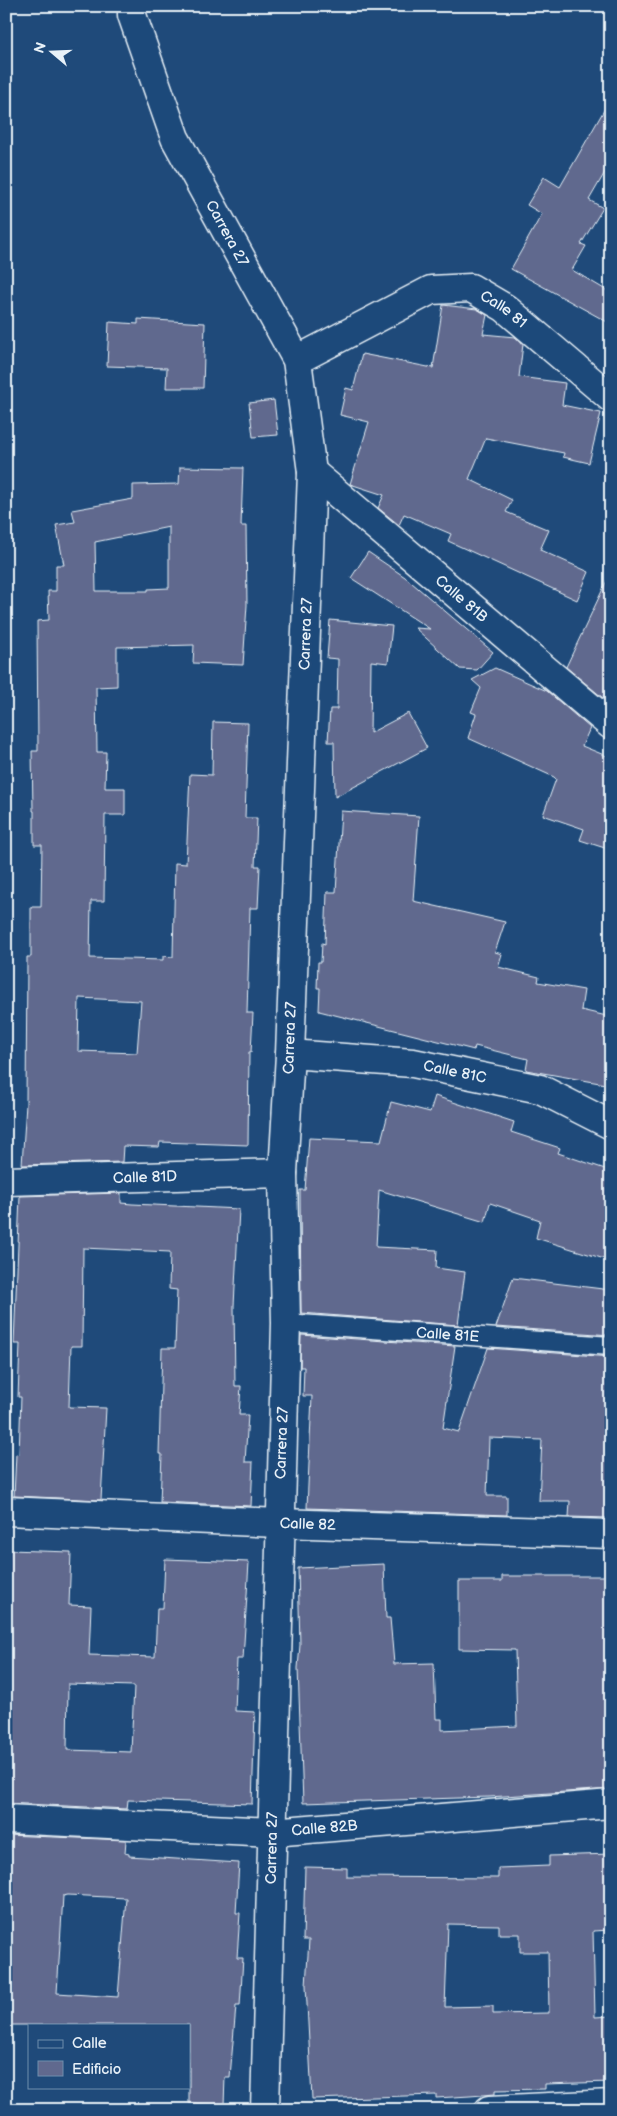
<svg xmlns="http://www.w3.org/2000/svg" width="617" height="2116" viewBox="0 0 617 2116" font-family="'Balsamiq Sans',sans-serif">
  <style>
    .building { fill: #60698e; stroke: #e8f1f8; fill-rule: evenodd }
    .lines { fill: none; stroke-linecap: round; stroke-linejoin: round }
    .lane-casing { stroke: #e8f1f8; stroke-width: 21 }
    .street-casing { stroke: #e8f1f8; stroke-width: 31 }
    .secondary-casing { stroke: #e8f1f8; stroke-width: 31 }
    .lane { stroke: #1f4a7a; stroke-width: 18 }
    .street { stroke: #1f4a7a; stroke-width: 28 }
    .secondary { stroke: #1f4a7a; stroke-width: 28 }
    .labels { text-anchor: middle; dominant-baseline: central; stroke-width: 5; stroke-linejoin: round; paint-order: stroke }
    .street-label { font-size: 15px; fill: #e8f1f8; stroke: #1f4a7a }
  </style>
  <rect width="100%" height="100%" fill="#1f4a7a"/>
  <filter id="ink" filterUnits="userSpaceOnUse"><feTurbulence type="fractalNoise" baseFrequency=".02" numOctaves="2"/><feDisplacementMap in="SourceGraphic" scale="10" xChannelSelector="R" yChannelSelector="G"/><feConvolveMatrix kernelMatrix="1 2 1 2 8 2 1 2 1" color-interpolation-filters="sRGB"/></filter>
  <g filter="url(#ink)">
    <g class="building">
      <path d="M611,98V162L589,200L603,208L581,244L586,246L572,270L611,293V324L511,269L542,214L527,205L544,177L560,187Z"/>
      <path d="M443,305L477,309L487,315L483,334L515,337L523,344L519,377L565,383L562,405L601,413L589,463L563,457L564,453L486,438L469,479L512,500L506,512L549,530L540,550L589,572L577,600L448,541L451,534L404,514L399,525L378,508L384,495L350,484L369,422L340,415L346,388L353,390L362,354L433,368Z"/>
      <path d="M138,319L205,323L203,388H166L167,368L107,366L109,322L138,324Z"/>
      <path d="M274,400L278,435L253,437L249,403Z"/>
      <path d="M180,467L243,468L241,526H246L247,605L243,665L193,663L194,645L117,647V686L96,687L97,752H106L105,788H125V815H105L104,901H91L90,958L163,960V956L173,957L175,863L186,864L190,774L212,775L213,722L248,723L245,818H257L255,866H260L258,908H250L247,1013H253L251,1052H249L248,1145L160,1142L159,1147L123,1146L122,1162L22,1165L26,1104L27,957H31V907H41L42,845H34V811H33L32,751H38L37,621L49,620L48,591H56V565H64L56,525L75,522L72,510L133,499V485L179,484ZM169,527V588L148,589V591H96L95,542ZM79,998L141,1001L137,1053L78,1051Z"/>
      <path d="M368,552L405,577L493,652L477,670L460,669L415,628L430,629L351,578Z"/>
      <path d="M611,572V680L603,698L566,667Z"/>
      <path d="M330,620L392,626L388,663L371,661L370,733L408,713L427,748L335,797L334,742H328L330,709H337L338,659L327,658Z"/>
      <path d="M495,668L547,691L590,728L582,746L609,757L607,763L611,764V850L580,840L584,829L543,815L556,779L554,777L468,738L476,714L471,712L481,688L472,680Z"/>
      <path d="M341,811L419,816L413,901L505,922L495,952L502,954L498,967L539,977L538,982L584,990L581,1010L611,1017V1085L526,1070L528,1059L475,1046L474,1050L319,1011L320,988H317L318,962H321L322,943L325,944L327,892H336Z"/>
      <path d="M435,1096L514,1122L511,1132L560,1148L558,1153L611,1171V1261L536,1238L540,1220L490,1203L485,1222L379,1190L376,1247L437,1250L436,1268L465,1272L458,1325L301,1313L300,1190H305L309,1138L381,1141L391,1102L430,1112Z"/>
      <path d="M121,1193V1203L132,1204L239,1209L234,1306L235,1386H241L239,1415H248L245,1462H253L251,1506L160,1502L162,1454H159L162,1348H175L177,1290L169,1289L170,1252L83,1248L82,1346H71L69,1407L106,1408L101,1500L14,1496L16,1454L19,1455L21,1397H18L20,1344H14L20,1196Z"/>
      <path d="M513,1278L611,1290V1335L496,1327Z"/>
      <path d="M301,1335L455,1346L443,1428L459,1432L488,1348L611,1357V1518L569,1517L570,1501H539L542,1440L489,1438L487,1496H507V1515L307,1508L312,1396H303L304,1367H300Z"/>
      <path d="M9,1550L71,1552L69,1605L91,1606L89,1655L155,1657L157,1608H163L165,1559L249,1562L243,1659H237L235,1711L255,1712L252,1804L128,1800L127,1809L6,1803V1624ZM68,1684L134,1686L131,1752L67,1750Z"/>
      <path d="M384,1564L386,1618H390L394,1664L434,1663L436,1719H442V1730L517,1726L515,1650L459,1649V1581H502V1576H611V1789L489,1797L303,1803L298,1668L300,1645L298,1568Z"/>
      <path d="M6,1835L126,1840L125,1853L129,1854V1856L239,1863L236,1913H240L237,1958H243L240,2006H236L230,2077H225L224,2105L189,2103V2025H6ZM68,1895L126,1898L118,1997L57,1993L63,1896Z"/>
      <path d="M611,1854V1930L593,1931L595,2017L611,2016V2082L545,2084V2089L495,2090V2094L470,2096L436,2098V2095L312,2099L306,1985L309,1940H303L305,1867L347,1868V1877L498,1878V1868L549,1866V1856ZM448,1924L499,1925V1934H520V1952H548L549,2013L493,2014V2006L445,2007Z"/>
    </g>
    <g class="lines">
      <defs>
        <g id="lane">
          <path id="s1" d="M286,1323L611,1346"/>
        </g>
        <g id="street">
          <path id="s2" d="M297,360L431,290L471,288L505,308L611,398"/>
          <path id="s3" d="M312,472L611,725"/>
          <path id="s4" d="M290,1054L413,1063L540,1089L611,1125"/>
          <path id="s5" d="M6,1181L283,1173"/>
          <path id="s6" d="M6,1511L279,1523L611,1534"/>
          <path id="s7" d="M6,1819L272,1832L611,1804"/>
          <path d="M489,2110L611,2104"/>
        </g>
        <g id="secondary">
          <path id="s8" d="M132,6V15L175,138L297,360L312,472L290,1054L283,1173L286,1323L265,2110"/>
        </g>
      </defs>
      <use href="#lane" class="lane-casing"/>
      <use href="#street" class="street-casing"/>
      <use href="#secondary" class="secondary-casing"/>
      <use href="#lane" class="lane"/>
      <use href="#street" class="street"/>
      <use href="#secondary" class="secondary"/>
    </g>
  </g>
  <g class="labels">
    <g class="street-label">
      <text stroke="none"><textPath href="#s8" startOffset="248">Carrera 27</textPath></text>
      <text stroke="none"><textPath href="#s2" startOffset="230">Calle 81</textPath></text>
      <text stroke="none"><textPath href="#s3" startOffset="196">Calle 81B</textPath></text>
      <text transform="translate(306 634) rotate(-88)">Carrera 27</text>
      <text transform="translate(290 1038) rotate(-88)">Carrera 27</text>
      <text stroke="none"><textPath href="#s4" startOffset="166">Calle 81C</textPath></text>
      <text stroke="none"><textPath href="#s5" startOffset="139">Calle 81D</textPath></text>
      <text stroke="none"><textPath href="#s1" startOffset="162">Calle 81E</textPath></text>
      <text transform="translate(282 1443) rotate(-88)">Carrera 27</text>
      <text stroke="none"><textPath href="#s6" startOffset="302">Calle 82</textPath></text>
      <text stroke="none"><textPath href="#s7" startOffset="319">Calle 82B</textPath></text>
      <text transform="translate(272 1848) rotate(-89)">Carrera 27</text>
    </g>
  </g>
  <rect width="617" height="2116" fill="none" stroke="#1f4a7a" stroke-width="25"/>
  <rect x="12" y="12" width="592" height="2091" fill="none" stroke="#e8f1f8" stroke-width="2" filter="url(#ink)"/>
  <rect x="28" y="2024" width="162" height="65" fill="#1f4a7a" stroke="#6f8dac"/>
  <rect x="38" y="2040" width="25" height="8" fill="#1f4a7a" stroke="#6f8dac"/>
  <text x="72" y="2048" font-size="15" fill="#e8f1f8">Calle</text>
  <rect x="38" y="2061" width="25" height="15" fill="#60698e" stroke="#6f8dac"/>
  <text x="72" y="2074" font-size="15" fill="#e8f1f8">Edificio</text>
  <g transform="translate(52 52) rotate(289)" stroke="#1f4a7a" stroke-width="4" paint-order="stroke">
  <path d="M0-4L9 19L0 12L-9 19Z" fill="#e8f1f8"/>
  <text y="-8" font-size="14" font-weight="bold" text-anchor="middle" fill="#e8f1f8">N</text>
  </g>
</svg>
